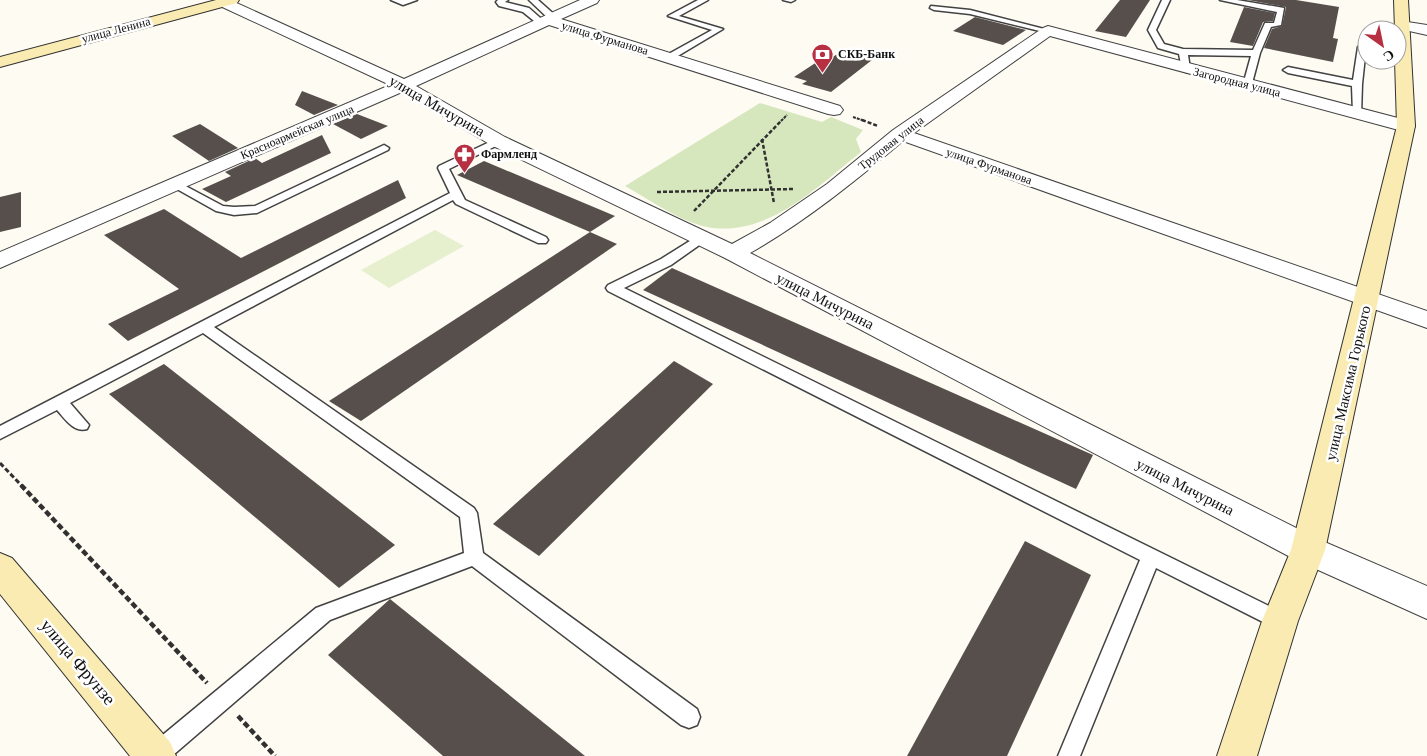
<svg xmlns="http://www.w3.org/2000/svg" width="1427" height="756" viewBox="0 0 1427 756" font-family="'Times New Roman',serif">
  <style>
    .green { fill: #d6e7bd }
    .pitch { fill: #e6efce }
    .building { fill: #574f4c }
    .lines { fill: none; stroke-linecap: round; stroke-linejoin: round }
    .lane-casing { stroke: #424242; stroke-width: 3 }
    .street-casing { stroke: #424242; stroke-width: 2 }
    .secondary-casing { stroke: #313131; stroke-width: 2 }
    .path-far3 { stroke: #313131; stroke-width: 2; stroke-dasharray: 3 1; stroke-linecap: butt }
    .path-far2 { stroke: #313131; stroke-width: 2.5; stroke-dasharray: 4 2; stroke-linecap: butt }
    .path-far1 { stroke: #313131; stroke-width: 3; stroke-dasharray: 5 2.5; stroke-linecap: butt }
    .path { stroke: #313131; stroke-width: 4.5; stroke-dasharray: 6 3; stroke-linecap: butt }
    .lane { fill: #fff; fill-rule: evenodd }
    .street { fill: #fff; fill-rule: evenodd }
    .secondary { fill: #f9ebb2; fill-rule: evenodd }
    .labels { text-anchor: middle; dominant-baseline: central; stroke-width: 5; stroke-linejoin: round; paint-order: stroke }
    .far-street-label { font-size: 12px; fill: #0f0f0f; stroke: #fff }
    .far-poi-label { font-size: 12px; font-weight: bold; fill: #0f0f0f; stroke: #fff; text-anchor: start }
    .street-label { font-size: 15px; fill: #0f0f0f; stroke: #fff }
    .near-street-label { font-size: 18px; fill: #0f0f0f; stroke: #fff }
  </style>
  <rect width="100%" height="100%" fill="#fefbf2"/>
  <path class="green" d="M760,103L822,122L831,117L863,130L856,139L861,152C818,186 768,238 707,227C679,221 650,200 625,186Z"/>
  <path class="pitch" d="M435,230L464,246L389,288L361,270Z"/>
  <g class="building">
    <path d="M1120,0H1150L1126,37L1095,31Z"/>
    <path d="M1248,0H1296L1339,7L1333,38L1338,39L1333,62L1264,48L1272,29L1282,26L1286,7Z"/>
    <path d="M1244,7L1275,13L1273,21L1263,22L1253,46L1230,42Z"/>
    <path d="M975,17L1026,30L1003,45L953,31Z"/>
    <path d="M840,52L872,60L831,92L802,84L807,81L794,77L823,58L830,59Z"/>
    <path d="M302,91L338,105L314,115L295,105Z"/>
    <path d="M357,114L388,126L361,139L333,124Z"/>
    <path d="M200,124L238,148L209,161L172,136Z"/>
    <path d="M322,135L331,153L226,202L202,189L231,176L225,172L255,158L262,163Z"/>
    <path d="M484,161L615,216L590,232L457,175Z"/>
    <path d="M398,180L406,198L128,341L108,324L179,289L104,235L164,209L241,258Z"/>
    <path d="M21,192V227L0,232V197Z"/>
    <path d="M590,232L617,244L361,421L329,401Z"/>
    <path d="M672,268L1093,455L1076,489L643,290Z"/>
    <path d="M674,361L713,384L539,556L493,524Z"/>
    <path d="M164,364L395,545L339,588L109,394Z"/>
    <path d="M1025,541L1091,575L1007,756H907Z"/>
    <path d="M390,599L585,756H443L328,655Z"/>
  </g>
  <g class="lines">
    <defs>
      <g id="lane">
        <path d="M391,0H417L403,5Z"/>
        <path d="M498,0H508L505,2L529,8L546,23L539,25L523,12L499,6L496,2Z"/>
        <path d="M529,0H538L556,16V20H550Z"/>
        <path d="M698,0H708L679,16L723,29L671,60H665V56L712,30L668,16Z"/>
        <path d="M783,0H795L791,2Z"/>
        <path d="M1162,0H1170L1156,30L1164,44L1183,49L1253,50L1265,23H1274L1277,12L1220,0H1237L1284,8L1281,25L1271,27L1260,53L1251,87H1245L1243,85L1251,56L1188,55L1190,69L1186,72L1182,69L1179,54L1158,48L1148,30Z"/>
        <path d="M931,6L970,10L1052,31L1048,33L970,14L934,10L930,8Z"/>
        <path d="M1362,44L1366,47L1362,84L1361,115H1355L1353,113L1352,86L1288,73L1283,70L1288,67L1353,80L1358,47Z"/>
        <path d="M498,138L502,139L503,141L502,143L449,169L465,200L546,237L548,240L546,243H538L456,204L453,200L214,327L474,508L477,513L483,553L697,709L700,717L697,725L689,728L681,725L472,566L330,620L172,756H144L147,748L316,608L464,553L460,517L203,333L70,403L89,425L87,429C74,433 65,419 57,410L0,439V426L450,193L438,168L439,166Z"/>
        <path d="M384,145L389,148L388,150L257,213L234,215L216,211L168,184L174,181L178,182L223,206L234,207L255,206Z"/>
        <path d="M701,234L707,238L705,241L671,265L624,288L1287,615L1290,621L1287,627L1280,630L1273,627L1156,568L1080,756H1058L1140,560L608,291L606,288L608,285L661,259Z"/>
      </g>
      <g id="street">
        <path d="M217,0H230L404,79L580,0H599L597,3L561,19L840,106L843,110L840,114L834,115L828,114L549,25L416,86L505,137L732,244L770,223L827,184L893,130L1043,28L1048,26L1413,122L1415,126L1413,130L1406,132L1050,36L914,133L1427,311V328L903,141C854,182 806,221 750,253L1320,540L1427,586V619L1296,560L725,258L491,145L402,92L0,268V252L390,85L218,5L216,2Z"/>
        <path d="M1401,21L1427,25V35L1396,28L1394,25L1396,22Z"/>
      </g>
      <g id="secondary">
        <path d="M216,0H239L237,3L0,67V57Z"/>
        <path d="M1394,0H1408L1415,126L1325,550L1298,621L1257,756H1217L1262,621L1291,550L1397,126L1395,60H1397V30H1395Z"/>
        <path d="M0,553L12,558L170,742L176,756H130L0,594Z"/>
      </g>
    </defs>
    <use href="#lane" class="lane-casing"/>
    <use href="#street" class="street-casing"/>
    <use href="#secondary" class="secondary-casing"/>
    <g class="path-far3">
      <path d="M853,117L865,121"/>
      <path d="M781,121L787,115"/>
    </g>
    <g class="path-far2">
      <path d="M862,120L878,126"/>
      <path d="M762,139L774,203"/>
      <path d="M657,192L794,189"/>
      <path d="M694,211L782,120"/>
    </g>
    <path class="path-far1" d="M0,463L22,486"/>
    <g class="path">
      <path d="M21,485L207,683"/>
      <path d="M238,716L275,756"/>
    </g>
    <use href="#lane" class="lane"/>
    <use href="#street" class="street"/>
    <use href="#secondary" class="secondary"/>
  </g>
  <defs>
    <symbol id="bank-pin" viewBox="-11 -11 22 30"><path d="M0 17L-7.5 6A9.5 9.5 0 1 1 7.5 6Z" fill="#b63042" stroke="#fff"/><path d="M-6-4H6V4H-6ZM0-2.3a2.3 2.3 0 1 0 0 4.6a2.3 2.3 0 1 0 0-4.6Z" fill="#fff"/></symbol>
    <symbol id="pharmacy-pin" viewBox="-11 -11 22 30"><path d="M0 17L-7.5 6A9.5 9.5 0 1 1 7.5 6Z" fill="#b63042" stroke="#fff"/><path d="M-2-6h4v4h4v4h-4v4h-4v-4h-4v-4h4Z" fill="#fff"/></symbol>
  </defs>
  <g fill-rule="evenodd">
    <use href="#bank-pin" x="810" y="42" width="25" height="34"/>
    <use href="#pharmacy-pin" x="452" y="142" width="25" height="34"/>
  </g>
  <g class="labels">
    <g class="far-street-label">
      <text transform="translate(116 30) rotate(-15)">улица Ленина</text>
      <text transform="translate(605 38) rotate(17)">улица Фурманова</text>
      <text transform="translate(1237 82) rotate(14)">Загородная улица</text>
      <text transform="translate(297 132) rotate(-23)">Красноармейская улица</text>
      <text transform="translate(891 143) rotate(-38)">Трудовая улица</text>
      <text transform="translate(989 166) rotate(19)">улица Фурманова</text>
    </g>
    <g class="far-poi-label">
      <text x="838" y="54">СКБ-Банк</text>
      <text x="481" y="154">Фармленд</text>
    </g>
    <g class="street-label">
      <text transform="translate(437 106) rotate(30)">улица Мичурина</text>
      <text transform="translate(825 301) rotate(27)">улица Мичурина</text>
      <text transform="translate(1348 383) rotate(-77)">улица Максима Горького</text>
      <text transform="translate(1185 487) rotate(27)">улица Мичурина</text>
    </g>
    <g class="near-street-label">
      <text transform="translate(78 662) rotate(50)">улица Фрунзе</text>
    </g>
  </g>
  <g transform="translate(1382 45) rotate(147)"><circle r="24" fill="#ffffff" stroke="#9f9f9f"/>
  <path d="M0-4L9 19L0 12L-9 19Z" fill="#b63042"/>
  <text y="-8" font-size="14" font-weight="bold" text-anchor="middle" fill="#0f0f0f">С</text>
  </g>
</svg>
